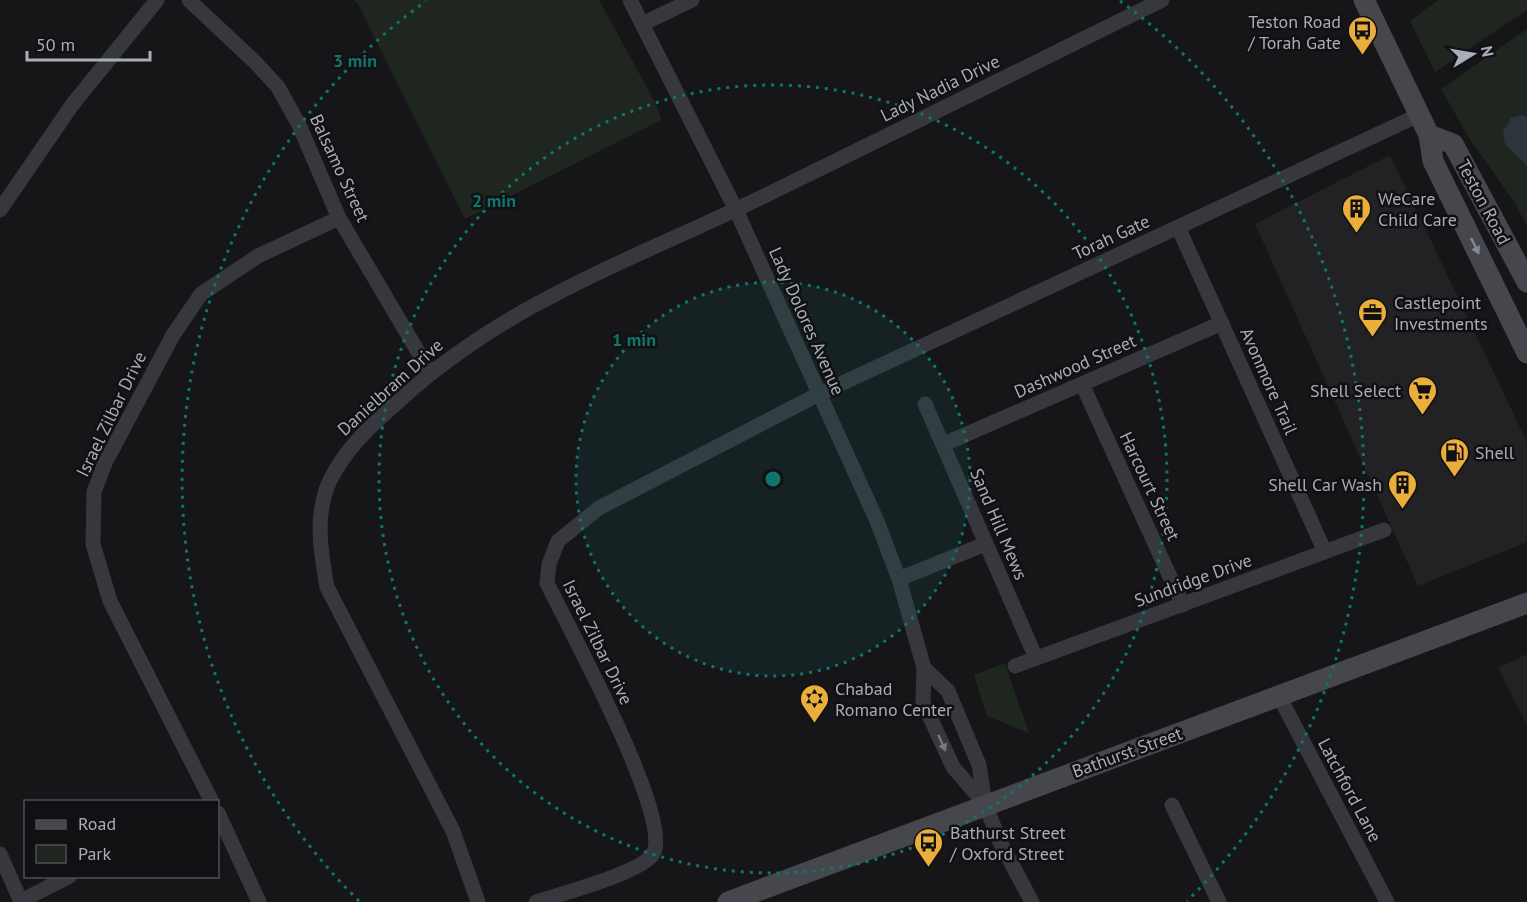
<svg xmlns="http://www.w3.org/2000/svg" width="1527" height="902" viewBox="0 0 1527 902" font-family="'PT Sans',sans-serif">
  <style>
    .built { fill: #222225 }
    .green { fill: #1e261f }
    .water { fill: #2c353b }
    .lines { fill: none; stroke-linecap: round; stroke-linejoin: round }
    .minor { stroke: #37383d; stroke-width: 15 }
    .secondary { stroke: #45474d; stroke-width: 21 }
    .oneway { fill: #858992 }
    .oneway2 { fill: #757880 }
    .ring { fill: none; stroke: #0f766e; stroke-width: 3; stroke-dasharray: 3 6 }
    .labels { text-anchor: middle; dominant-baseline: central; stroke-width: 5; stroke-linejoin: round; paint-order: stroke }
    .poi-label { font-size: 18px; fill: #a8adb7; stroke: #111113; text-anchor: start }
    .street-label { font-size: 18px; fill: #a8adb7; stroke: #111113 }
    .centre { fill: #0f766e; stroke: #111113; stroke-width: 3 }
    .ring-label { font-size: 18px; text-anchor: middle; font-weight: bold; fill: #0f766e; stroke: #111113; stroke-width: 5; stroke-linejoin: round; paint-order: stroke }
  </style>
  <rect width="100%" height="100%" fill="#161618"/>
  <g class="built">
    <path d="M1390,155L1527,442V542L1418,586L1255,224Z"/>
    <path d="M1527,654V726L1498,668Z"/>
  </g>
  <g class="green">
    <path d="M354,0H599L656,104L661,120L465,219L358,4Z"/>
    <path d="M1438,0H1527V10L1435,72L1410,21Z"/>
    <path d="M1527,29V117L1523,115L1505,144L1527,166V227L1515,203L1469,138L1441,89Z"/>
    <path d="M1005,663L1029,733L987,716L974,675Z"/>
  </g>
  <path class="water" d="M1523,115L1527,117V166L1505,144L1503,132L1511,118Z"/>
  <g class="lines">
    <g class="minor">
      <path d="M189,0L256,63L278,87L299,125L339,218L430,372"/>
      <path d="M630,0L736,210L877,521L899,579L924,668L923,702L953,767L985,804"/>
      <path d="M642,24L692,0"/>
      <path d="M0,210L72,105L157,0"/>
      <path d="M1178,227L1325,552"/>
      <path d="M1082,384L1183,605"/>
      <path d="M925,404L1036,658"/>
      <path d="M944,444L1222,323"/>
      <path d="M899,579L985,544"/>
      <path d="M1015,666L1384,530"/>
      <path d="M924,668L948,691L979,765L985,804L1000,842L1032,902"/>
      <path d="M1279,696L1387,902"/>
      <path d="M212,802L110,601L93,544L94,492L105,463L173,335L201,294L258,256L339,218"/>
      <path d="M1172,805L1219,902"/>
      <path d="M218,813L259,902"/>
      <path d="M0,854L21,902"/>
      <path d="M21,901L70,876"/>
      <path d="M478,902L453,831L327,587C320,549 313,506 335,471C352,442 375,422 400,400C507,302 630,261 758,199C893,133 1027,67 1162,0"/>
      <path d="M536,902C560,894 641,873 653,854C674,819 567,625 547,583L549,564L558,541L599,508L819,394L1419,115"/>
    </g>
    <g class="secondary">
      <path d="M1364,0L1429,135L1433,161L1527,353"/>
      <path d="M1429,135L1453,144L1527,282"/>
      <path d="M728,902L1527,603"/>
    </g>
  </g>
  <defs><path id="oneway-solid" d="M-6-.8H1V-3.2L6.5 0L1 3.2V.8H-6Z" transform="scale(1.5)"/></defs>
  <use class="oneway" href="#oneway-solid" transform="translate(1475 246) rotate(64)"/>
  <use class="oneway2" href="#oneway-solid" transform="translate(942 743) rotate(66)"/>
  <circle cx="773" cy="479" r="197" fill="#0f766e" fill-opacity=".12"/>
  <g class="ring">
    <circle cx="773" cy="479" r="197"/>
    <circle cx="773" cy="479" r="394"/>
    <path d="M359 901A591 591 0 0 1 426 1M1120 1A591 591 0 0 1 1187 901"/>
  </g>
  <defs>
    <symbol id="bus-pin" viewBox="-11 -11 22 30"><path d="M0 17L-7.5 6A9.5 9.5 0 1 1 7.5 6Z" fill="#ecae3a" stroke="#111113"/><path d="M-5-6H5V4H4V6H2V4H-2V6H-4V4H-5ZM-3.5-4V0h7V-4ZM-3.5 1.2v1.5H-2V1.2ZM2 1.2v1.5H3.5V1.2Z" fill="#111"/></symbol>
    <symbol id="building-pin" viewBox="-11 -11 22 30"><path d="M0 17L-7.5 6A9.5 9.5 0 1 1 7.5 6Z" fill="#ecae3a" stroke="#111113"/><path d="M-4-6H4V6H1V3H-1V6H-4ZM-2.5-4.3h1.7v1.8h-1.7ZM.8-4.3h1.7v1.8H.8ZM-2.5-1h1.7V.8h-1.7ZM.8-1h1.7V.8H.8Z" fill="#111"/></symbol>
    <symbol id="office-pin" viewBox="-11 -11 22 30"><path d="M0 17L-7.5 6A9.5 9.5 0 1 1 7.5 6Z" fill="#ecae3a" stroke="#111113"/><path d="M-6-3h4V-5.5h4V-3h4V5H-6ZM-1-4.5V-3h2v-1.5ZM-6 0V1H6V0Z" fill="#111"/></symbol>
    <symbol id="supermarket-pin" viewBox="-11 -11 22 30"><path d="M0 17L-7.5 6A9.5 9.5 0 1 1 7.5 6Z" fill="#ecae3a" stroke="#111113"/><path d="M-6-5.5h2.5l.6 2H6L4.5 2H-2.5L-4.4-4H-6ZM-1.5 3.2a1.3 1.3 0 1 0 .1 0ZM3 3.2a1.3 1.3 0 1 0 .1 0Z" fill="#111"/></symbol>
    <symbol id="fuel-pin" viewBox="-11 -11 22 30"><path d="M0 17L-7.5 6A9.5 9.5 0 1 1 7.5 6Z" fill="#ecae3a" stroke="#111113"/><path d="M-5.5-6h7V0h2V4h1.3V-2.5L3-4.5l.8-.8L6-3V5H2.5V1h-1V6h-7ZM-4.2-4.7v3.2H.2V-4.7Z" fill="#111"/></symbol>
    <symbol id="synagogue-pin" viewBox="-11 -11 22 30"><path d="M0 17L-7.5 6A9.5 9.5 0 1 1 7.5 6Z" fill="#ecae3a" stroke="#111113"/><path d="M0-6.5L5.6 3.2H-5.6ZM0 6.5L5.6-3.2H-5.6Z" fill="#111"/></symbol>
  </defs>
  <g fill-rule="evenodd">
    <use href="#bus-pin" x="1346" y="14" width="33" height="45"/>
    <use href="#building-pin" x="1340" y="192" width="33" height="45"/>
    <use href="#office-pin" x="1356" y="296" width="33" height="45"/>
    <use href="#supermarket-pin" x="1406" y="374" width="33" height="45"/>
    <use href="#fuel-pin" x="1438" y="436" width="33" height="45"/>
    <use href="#building-pin" x="1386" y="468" width="33" height="45"/>
    <use href="#synagogue-pin" x="798" y="682" width="33" height="45"/>
    <use href="#bus-pin" x="912" y="826" width="33" height="45"/>
  </g>
  <g class="labels">
    <g class="poi-label">
      <text x="1341" y="21" text-anchor="end">Teston Road<tspan x="1341" dy="21">/ Torah Gate</tspan></text>
      <text x="1378" y="198">WeCare<tspan x="1378" dy="21">Child Care</tspan></text>
      <text x="1394" y="302">Castlepoint<tspan x="1394" dy="21">Investments</tspan></text>
      <text x="1401" y="390" text-anchor="end">Shell Select</text>
      <text x="1475" y="452">Shell</text>
      <text x="1382" y="484" text-anchor="end">Shell Car Wash</text>
      <text x="835" y="688">Chabad<tspan x="835" dy="21">Romano Center</tspan></text>
      <text x="950" y="832">Bathurst Street<tspan x="950" dy="21">/ Oxford Street</tspan></text>
    </g>
    <g class="street-label">
      <text transform="translate(940 88) rotate(-26)">Lady Nadia Drive</text>
      <text transform="translate(340 168) rotate(65)">Balsamo Street</text>
      <text transform="translate(1484 202) rotate(62)">Teston Road</text>
      <text transform="translate(1111 237) rotate(-25)">Torah Gate</text>
      <text transform="translate(807 321) rotate(66)">Lady Dolores Avenue</text>
      <text transform="translate(1075 366) rotate(-24)">Dashwood Street</text>
      <text transform="translate(1269 381) rotate(66)">Avonmore Trail</text>
      <text transform="translate(390 387) rotate(-42)">Danielbram Drive</text>
      <text transform="translate(111 414) rotate(-64)">Israel Zilbar Drive</text>
      <text transform="translate(1150 486) rotate(65)">Harcourt Street</text>
      <text transform="translate(999 524) rotate(67)">Sand Hill Mews</text>
      <text transform="translate(1193 580) rotate(-20)">Sundridge Drive</text>
      <text transform="translate(598 642) rotate(64)">Israel Zilbar Drive</text>
      <text transform="translate(1127 752) rotate(-20)">Bathurst Street</text>
      <text transform="translate(1350 790) rotate(62)">Latchford Lane</text>
    </g>
  </g>
  <circle cx="773" cy="479" r="9" class="centre"/>
  <g class="ring-label">
    <text x="355" y="67">3 min</text>
    <text x="494" y="207">2 min</text>
    <text x="634" y="346">1 min</text>
  </g>
  <rect x="24" y="800" width="195" height="78" fill="#111113" stroke="#4d4f55" stroke-width="1.5"/>
  <rect x="36" y="820" width="30" height="9" fill="#45474d" stroke="#4d4f55" stroke-width="1.5"/>
  <text x="78" y="830" font-size="18" fill="#a8adb7">Road</text>
  <rect x="36" y="845" width="30" height="18" fill="#1e261f" stroke="#4d4f55" stroke-width="1.5"/>
  <text x="78" y="860" font-size="18" fill="#a8adb7">Park</text>
  <g transform="translate(1473 54) rotate(79)" stroke="#111113" stroke-width="4.5" paint-order="stroke">
  <path d="M0-4.5L10 22L0 15L-10 22Z" fill="#a8adb7"/>
  <text y="-9" font-size="16" font-weight="bold" text-anchor="middle" fill="#a8adb7">N</text>
  </g>
  <path d="M27 51v9h123v-9" fill="none" stroke="#a8adb7" stroke-width="3"/>
  <text x="36" y="51" font-size="18" fill="#a8adb7" stroke="#111113" stroke-width="4.5" paint-order="stroke">50 m</text>
</svg>
